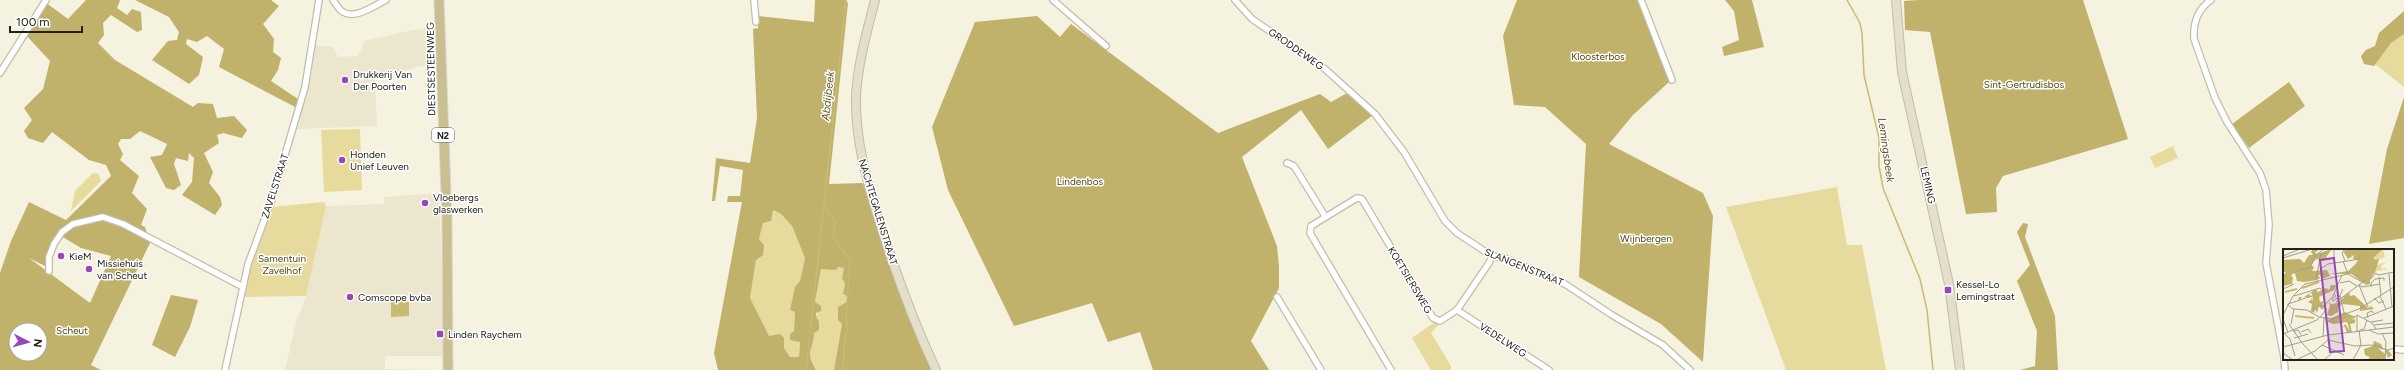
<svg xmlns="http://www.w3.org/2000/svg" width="2404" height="370" viewBox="0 0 2404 370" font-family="Figtree,sans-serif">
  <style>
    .built { fill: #ebe6cd }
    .green { fill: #e7da9d }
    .forest { fill: #c0b16b; fill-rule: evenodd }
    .water { fill: #c9ba73 }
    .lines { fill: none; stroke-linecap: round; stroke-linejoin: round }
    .stream { stroke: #c9ba73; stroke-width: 1.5 }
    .street-casing { stroke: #c0bdac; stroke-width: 8 }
    .secondary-casing { stroke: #c0bdac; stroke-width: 10 }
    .primary-casing { stroke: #d7d7d6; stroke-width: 11 }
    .street { stroke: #fff; stroke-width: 5.5 }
    .secondary { stroke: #e4dfc8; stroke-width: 8 }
    .primary { stroke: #c9bf91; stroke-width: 9 }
    .poi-dot { fill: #9747b7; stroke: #fff; stroke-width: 1.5 }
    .labels { text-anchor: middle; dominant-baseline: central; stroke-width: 3; stroke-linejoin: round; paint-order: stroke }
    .shield { fill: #fff; stroke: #64635e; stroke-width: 1 }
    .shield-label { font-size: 9px; font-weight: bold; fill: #212019 }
    .street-label { font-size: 10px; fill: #212019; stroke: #fff }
    .park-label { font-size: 10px; fill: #51460e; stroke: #fff }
    .poi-label { font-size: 10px; fill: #212019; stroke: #fff; text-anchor: start }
    .water-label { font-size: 11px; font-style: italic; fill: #5f541f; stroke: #fff }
    .inset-river { fill: none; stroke: #c9ba73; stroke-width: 2 }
    .inset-road { fill: none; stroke: #a09e90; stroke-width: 1 }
    .view { fill: #9747b7; fill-opacity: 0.15; stroke: #9747b7; stroke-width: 2 }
    .inset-edge { fill: none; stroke: #212019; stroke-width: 2 }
  </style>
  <rect width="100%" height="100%" fill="#f5f2e0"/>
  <g class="built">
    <path d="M436,28L437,65L420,66L375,79L377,126L296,129L311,76L315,45L333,47L338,57L358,56L365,41L413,30Z"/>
    <path d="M439,193L445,356H385V369L445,370H285L295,326L306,296L326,206L384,204V197Z"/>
  </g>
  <g class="green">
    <path d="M2404,34V87L2375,64L2391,43Z"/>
    <path d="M360,129L362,190L324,192L321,130Z"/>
    <path d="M2173,146L2178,158L2155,168L2150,157Z"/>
    <path d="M93,173L99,174L101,181L71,211L75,191Z"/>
    <path d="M1837,187L1847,245H1862L1886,370H1786L1726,207Z"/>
    <path d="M324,202L326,206L306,296L246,297L243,294L251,263L272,207Z"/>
    <path d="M772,210L781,214L792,226L805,258L800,281L795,287L791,310L795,312L794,331L800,342L799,357H790L784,348L769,337L750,298L756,260L764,245L759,239L763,223Z"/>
    <path d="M838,267L844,268L842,278L845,284L843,294L847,296V302L842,306V324L834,370H816C814,367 810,363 809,359C807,350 815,330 819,322L816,316L821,306L815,302L821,269Z"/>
    <path d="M1435,322L1440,323L1431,333L1451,366V370H1431L1412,338Z"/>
  </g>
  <g class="forest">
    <path d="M86,0H120L117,8L127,15L132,9L141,12L142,30L137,32L111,15L103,23L104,35L98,43L115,60L193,107L198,103L213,104L217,118L234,116L247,130L242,138L223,133L217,135L219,143L204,153L213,172L209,183L220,197L222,205L215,215L182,195L192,182L194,158L189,153L188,161L176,158L174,164L181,185L174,190L166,188L150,157L162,155L167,144L140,131L130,139H121L118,144L123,154L120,160L139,176L132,193L147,209L141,225L145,227L150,243L91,365L101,370H0V273L11,241L29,202L66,220L111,176L106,165L89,160L52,132L43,143L28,138L24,131L32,120L24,108L43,89L50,61L25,34L45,2L68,19ZM57,236H61L81,248L111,256L90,303L29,258L47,267V257ZM16,330H40V354H16Z"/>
    <path d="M135,0H271L279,6L263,24L274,39L273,52L281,58L278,70L271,81L301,101L299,109L219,67L224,49L207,36L197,42L187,39L186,44L203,57L199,75L189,84L152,60L168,41L177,40L179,32L169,17Z"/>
    <path d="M815,0H846L848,3L829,184L863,183L884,249L933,370H834L842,324L838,320V307L847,302V296L843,294L845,284L842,278L844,268L838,267L836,270L821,269L815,302L821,306V311L816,313V316L819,322V330L814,333C813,353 804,349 816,370H718L714,353L742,202H727L728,196H740L743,170L720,166L715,201H712L716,158L750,163L757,118L753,29L758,28V16L814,22ZM773,210L781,214L792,226L805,258L800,281L795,287L790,310L795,312L794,331L790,334V340L800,342L799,357H790L784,348V338L780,334L769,336L750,298L756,260L763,255L764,245L759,239L763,223L771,221Z"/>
    <path d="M1517,0H1638L1669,82L1633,115L1609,144L1703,193L1713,216L1703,362L1661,324L1579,277L1586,144L1545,107L1514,105L1503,36Z"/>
    <path d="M1725,0H1752L1764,47L1724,56L1722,47L1739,40L1734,11Z"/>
    <path d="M1919,0H2083L2128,139L2003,176L1996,188L1997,212L1966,214L1930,32L1905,30L1904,1Z"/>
    <path d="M2404,11V34L2391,43L2374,66L2364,64L2361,56L2366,50L2375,46L2379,33Z"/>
    <path d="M1037,16L1060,37L1071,24L1218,133L1320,94L1331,102L1347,93L1373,115L1328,149L1301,110L1242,157L1277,246L1279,267V288L1251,341L1269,370H1153L1140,332L1108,342L1092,303L1014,326L948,190L932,127L975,22Z"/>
    <path d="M2289,82L2305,106L2249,148L2232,124Z"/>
    <path d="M2404,97V238L2369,244L2387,149Z"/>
    <path d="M2023,223L2028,224L2025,237L2055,316L2058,370H2020L2035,366L2037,331L2017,281L2030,265L2017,232Z"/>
    <path d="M171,295L198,300L190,327L175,357L152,345Z"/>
  </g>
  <path class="water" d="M391,302H409V316L391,317Z"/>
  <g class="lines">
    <g class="stream">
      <path d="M1847,0L1860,23L1862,33L1864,75L1879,138V166L1883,188L1920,279L1927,310L1933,370"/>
      <path d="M825,206L835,222L833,236L850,261L846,316L848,332L845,336L843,370"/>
      <path d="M849,259L853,255"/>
      <path d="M806,370L846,0"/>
    </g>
    <defs>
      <g id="street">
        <path d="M333,0C336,4 339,10 343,12C355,20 375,5 386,0"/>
        <path d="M754,0L756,22"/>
        <path d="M1053,0L1106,46"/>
        <path d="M1235,0L1252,19L1325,69L1375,114L1404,152L1445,221L1457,233L1492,256L1505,258L1565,284L1612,315L1663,345L1690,370"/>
        <path d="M1641,0L1672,80"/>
        <path d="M2211,0C2198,9 2193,23 2194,39L2215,98L2227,122L2260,173L2266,190L2269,225L2266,263L2284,357"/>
        <path d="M0,73L46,0"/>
        <path d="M1287,163L1294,166L1325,216"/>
        <path d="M49,271V257L54,244L62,232L73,224L103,217L123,224L243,287"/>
        <path d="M1277,297L1321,370"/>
        <path d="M1457,310L1549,370"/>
        <path d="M2393,349L2404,350"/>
        <path d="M2284,359L2285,370"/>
        <path d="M225,370L248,264L272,199L305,87L319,0"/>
        <path d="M1391,370L1310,233L1311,226L1357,198L1362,199L1433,318L1440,321L1457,310L1489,263L1492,256"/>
      </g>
      <g id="secondary">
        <path d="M875,0C867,31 858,63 856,95C855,139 866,178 879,220C895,271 913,321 936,370"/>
        <path d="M1896,0L1902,72L1949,284L1960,370"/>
      </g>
      <path id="primary" d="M439,0L447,221L448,370"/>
    </defs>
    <use href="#street" class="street-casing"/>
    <use href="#secondary" class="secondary-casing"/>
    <use href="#primary" class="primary-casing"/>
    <use href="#street" class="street"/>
    <use href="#secondary" class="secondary"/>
    <use href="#primary" class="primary"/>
  </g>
  <g class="poi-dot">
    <circle cx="345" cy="80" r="4"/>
    <circle cx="342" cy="160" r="4"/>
    <circle cx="425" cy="203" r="4"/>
    <circle cx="61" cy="256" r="4"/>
    <circle cx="89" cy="269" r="4"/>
    <rect x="1944" y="286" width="8" height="8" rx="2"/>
    <circle cx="350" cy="297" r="4"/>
    <rect x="436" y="330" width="8" height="8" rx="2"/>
  </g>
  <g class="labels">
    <rect class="shield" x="432" y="128" width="22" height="14" rx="3"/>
    <g class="shield-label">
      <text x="443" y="135">N2</text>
    </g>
    <g class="street-label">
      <text transform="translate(1296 49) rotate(35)">GRODDEWEG</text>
      <text transform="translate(431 69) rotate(-91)">DIESTSESTEENWEG</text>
      <text transform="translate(1928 185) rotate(77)">LEMING</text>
      <text transform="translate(275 186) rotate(-72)">ZAVELSTRAAT</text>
      <text transform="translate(878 212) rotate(73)">NACHTEGALENSTRAAT</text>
      <text transform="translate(1524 267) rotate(22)">SLANGENSTRAAT</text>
      <text transform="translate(1410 280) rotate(59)">KOETSIERSWEG</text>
      <text transform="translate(1503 340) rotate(33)">VEDELWEG</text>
    </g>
    <g class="park-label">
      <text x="1598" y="56">Kloosterbos</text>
      <text x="2024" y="84">Sint-Gertrudisbos</text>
      <text x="1080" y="181">Lindenbos</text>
      <text x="1646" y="238">Wijnbergen</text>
      <text x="282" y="258">Samentuin<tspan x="282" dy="12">Zavelhof</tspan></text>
      <text x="72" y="330">Scheut</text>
    </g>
    <g class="poi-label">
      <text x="353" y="74">Drukkerij Van<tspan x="353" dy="12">Der Poorten</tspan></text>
      <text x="350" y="154">Honden<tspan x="350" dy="12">Unief Leuven</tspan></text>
      <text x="433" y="197">Vloebergs<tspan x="433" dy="12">glaswerken</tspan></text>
      <text x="69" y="256">KieM</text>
      <text x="97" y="263">Missiehuis<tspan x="97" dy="12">van Scheut</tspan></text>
      <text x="1956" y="284">Kessel-Lo<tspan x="1956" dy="12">Lemingstraat</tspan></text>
      <text x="358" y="297">Comscope bvba</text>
      <text x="448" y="334">Linden Raychem</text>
    </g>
    <g class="water-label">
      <text transform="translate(828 96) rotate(-84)">Abdijbeek</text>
      <text transform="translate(1886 150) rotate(82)">Lemingsbeek</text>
    </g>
  </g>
  <g transform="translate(2283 249)">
    <rect width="111" height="111" fill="#f5f2e0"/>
    <path d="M68,0H100L102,8L93,12L94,16L103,13L98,17L99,21L102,18V20H107L93,22L80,33L66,23L75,11L70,9L72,8Z" fill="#e7da9d"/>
    <path d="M30,0H36L32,4L34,5L49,0L43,8L47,11L40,10V6V12L33,10L28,16L31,18L29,22L44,21L47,27L39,30L37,26H35L37,29L34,31L21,33L14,32L12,24L8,26L10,29L9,35L0,37V26L3,24L0,21V11L17,10L21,14L26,6H30L28,3ZM68,0H88V3L89,0H100L90,9L92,11L96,10L92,23L82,31L93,25L87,31V35L83,36L69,25H47L65,22L73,15L75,11L70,10L71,6L65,10L60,2ZM48,36H54L51,41L36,48L37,53L41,52L39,56L42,57L39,61L36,57L34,64L32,60L31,64L28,62L29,55L25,53L29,50L30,53L29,44L26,45L28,48H19L15,53L16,48H21L33,40L36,45L35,43L43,39L46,41ZM66,43L67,47L71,46L85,59L88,57L91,60L77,62V57L60,55L55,58V63L48,67L44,66L47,56L45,52L48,55L55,54ZM62,63L72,68L69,71L72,70V74L67,75L69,83L64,84L62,78H60L62,75L67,82L64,73L50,75L43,72ZM91,92L98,95L100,100L105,101L109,106L105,109L102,101L95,99L102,105V111H84L87,108L82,106L81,100L90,97Z" fill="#c0b16b"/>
    <path class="inset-river" d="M19,39L36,33M2,43L14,40M12,67L31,69M51,71H66L73,67"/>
    <path class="inset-road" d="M62,0L59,4L62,12M0,7L17,0M0,9L29,0M60,12L65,25M51,14V0M37,16L39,19L45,15L77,10M12,24L15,21L27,19L33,6L41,0M106,25L109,58M96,28L98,46M33,31L38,4M57,34L66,32L74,37M76,36L85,58M76,36L79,38L97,35M88,38V34L92,30L101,29V32M0,40L11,35M60,40L57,46L61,64M51,45L53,47L49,50L50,52L57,47M11,47L37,39L39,41M97,47L103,60M91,49L96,54L101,52M53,53L92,24L96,26L111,23M4,55L10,60L24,61L36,68M5,55L29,47M76,60L111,38M27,63L35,57L42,56L50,47L59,26M0,66L10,47L22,35L65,25L79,33M74,66L89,74L93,80M37,68L48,70L76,60M81,69L111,57M85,69L84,64L89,62L90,64M0,70L5,83M88,73L100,71M6,75L19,94M8,75L11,60M91,76L111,74M76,81L78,96M77,81L81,80L84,71M86,81L95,85L111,84M0,83L7,90L12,107M18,83L25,80L28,84M74,83V66M99,84L103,93L102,111M0,85L34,71L44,60M13,85L11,82L15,81L18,86M40,88L41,69M11,89L25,85M45,91L72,97L88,96L105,101L111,99M19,94L35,111M39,96L61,106M0,98L45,86L111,78M0,104L10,111M13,111L32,102L45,91M41,111L50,103M70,111L78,96"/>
    <path class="view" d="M51,9L61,102L47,103L37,11Z"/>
    <rect width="111" height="111" class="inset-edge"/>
  </g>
  <g transform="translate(28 342) rotate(96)"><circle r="19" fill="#ffffff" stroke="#a6a6a3"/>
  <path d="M0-3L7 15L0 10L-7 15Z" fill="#9747b7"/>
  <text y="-6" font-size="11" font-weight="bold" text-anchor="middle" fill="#212019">N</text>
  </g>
  <path d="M10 26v6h72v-6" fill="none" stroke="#212019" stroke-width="2"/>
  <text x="16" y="26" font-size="12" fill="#212019" stroke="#ffffff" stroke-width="3" paint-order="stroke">100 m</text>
</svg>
